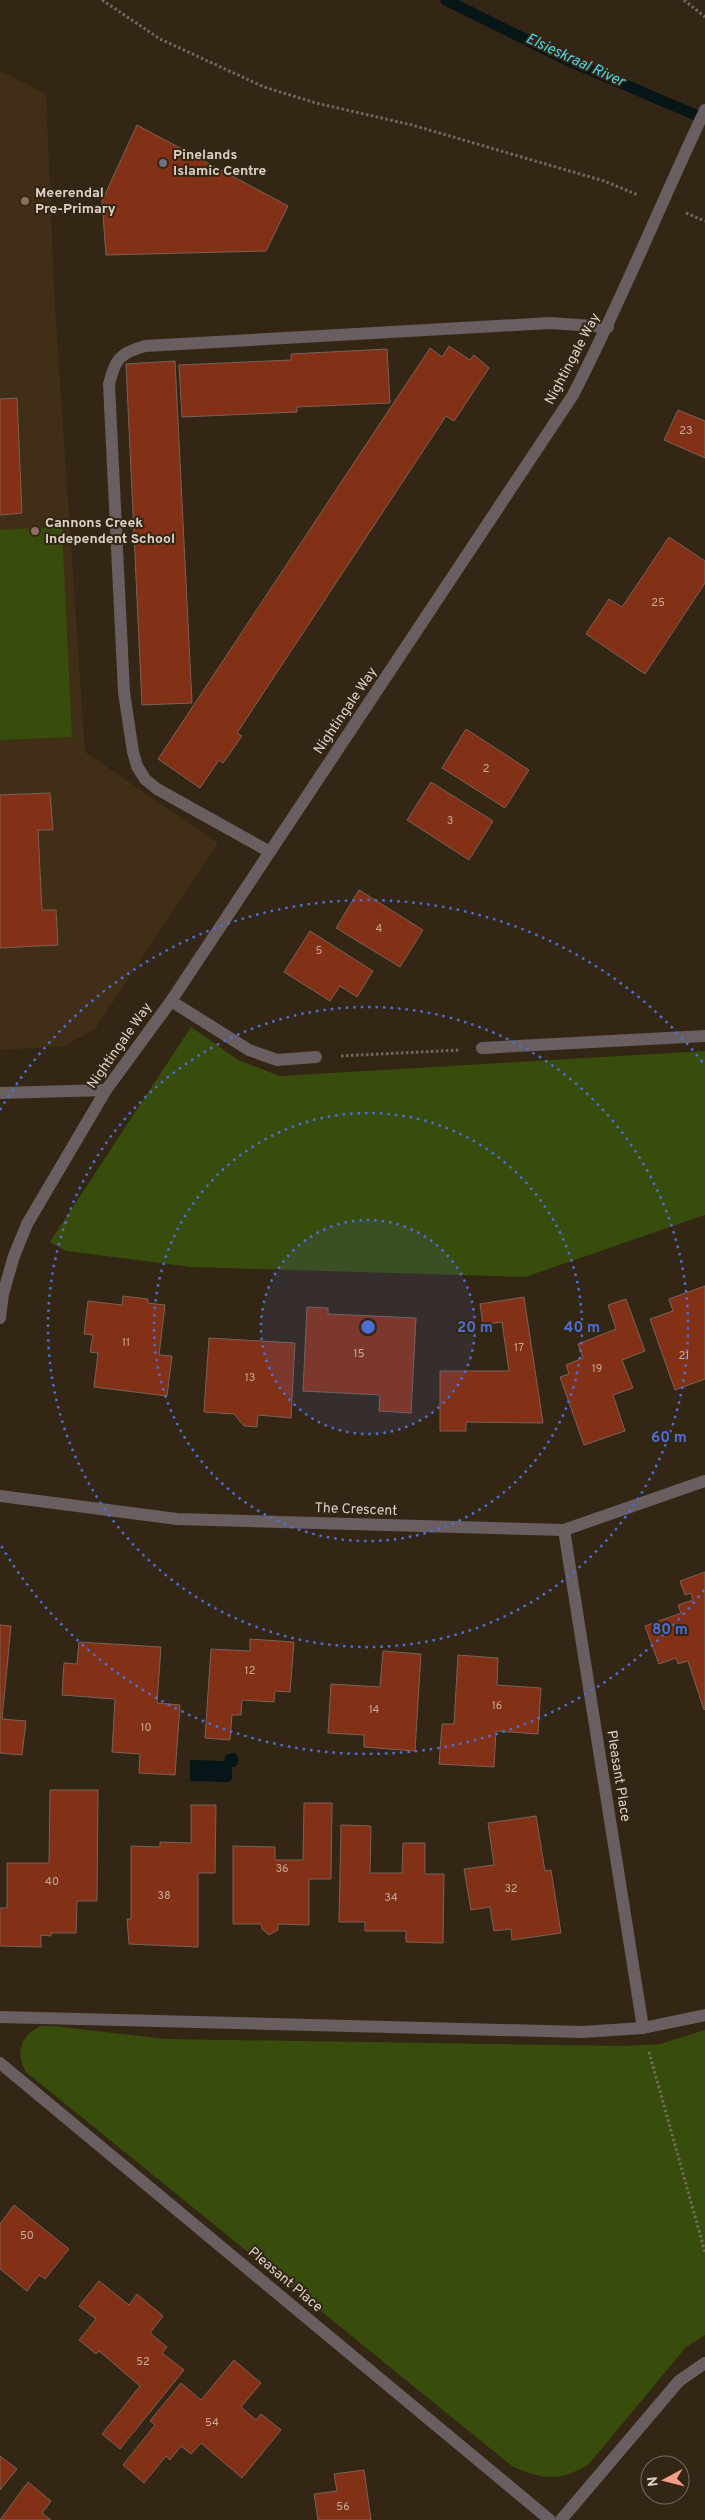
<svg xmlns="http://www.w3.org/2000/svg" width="705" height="2520" viewBox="0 0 705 2520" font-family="Overpass,sans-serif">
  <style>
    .built { fill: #402e16 }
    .green { fill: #384c0b }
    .water { fill: #051518 }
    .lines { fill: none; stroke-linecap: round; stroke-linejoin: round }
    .stream { stroke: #051518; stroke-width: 11 }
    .building { fill: #833116; stroke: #7a6159 }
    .path { stroke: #746859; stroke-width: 3; stroke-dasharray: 2.5 2.5; stroke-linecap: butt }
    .minor { stroke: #695e60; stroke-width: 12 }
    .ring { fill: none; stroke: #4c6fd4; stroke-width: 2.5; stroke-dasharray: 2.5 5 }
    .worship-dot { fill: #6b7280; stroke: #342615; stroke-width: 2 }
    .education-dot { fill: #8d6e63; stroke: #342615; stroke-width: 2 }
    .labels { text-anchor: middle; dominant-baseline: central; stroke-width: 4; stroke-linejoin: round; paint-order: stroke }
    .number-label { font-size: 11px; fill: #c5aa9b }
    .poi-label { font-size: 14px; font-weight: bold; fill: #dbd2c7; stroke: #342615; text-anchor: start }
    .street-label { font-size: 14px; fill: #dbd2c7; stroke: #342615 }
    .water-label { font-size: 15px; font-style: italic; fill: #4dd9ec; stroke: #342615 }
    .centre { fill: #4c6fd4; stroke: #342615; stroke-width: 2.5 }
    .ring-label { font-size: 15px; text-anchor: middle; font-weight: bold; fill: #4c6fd4; stroke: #342615; stroke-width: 4; stroke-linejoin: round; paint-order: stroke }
  </style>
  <rect width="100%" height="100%" fill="#342615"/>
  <path class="built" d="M0,71L46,94L55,307L85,752L218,843L95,1029L64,1046L0,1050Z"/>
  <g class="green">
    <path d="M62,527L72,737L0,740V530Z"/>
    <path d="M191,1027L238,1060L280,1076L705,1051V1215L525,1277L192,1267L66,1251L50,1242Z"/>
    <path d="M41,2026H53L166,2039L620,2046L660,2044L705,2030V2335L686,2347L589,2464C560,2482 543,2480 512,2466L26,2072C15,2054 20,2035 41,2026Z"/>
  </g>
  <path class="water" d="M232,1753L236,1754L239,1760L235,1767H232V1779L229,1782L190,1781V1760L224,1761L226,1755Z"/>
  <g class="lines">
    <path class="stream" d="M446,0L567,60L705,119"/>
  </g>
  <g class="building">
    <path d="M137,125L288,206L266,251L106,255L102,201Z"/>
    <path d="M449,346L470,360L474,355L489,368L454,421L446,416L237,733L242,736L223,763L219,760L200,788L158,759L430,348L442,357Z"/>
    <path d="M387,349L390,403L297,407V412L182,417L179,365L291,360V354Z"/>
    <path d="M175,361L192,703L142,705L126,364Z"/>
    <path d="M17,398L22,513L0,515V399Z"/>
    <path d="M678,410L705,421V458L664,440Z"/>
    <path d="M669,537L705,561V583L645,674L586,634L609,599L622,607Z"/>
    <path d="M466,729L529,770L505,808L442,768Z"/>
    <path d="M431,782L493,821L469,860L407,820Z"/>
    <path d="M50,793L53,830H38L42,910H56L58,945L0,948V795Z"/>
    <path d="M359,890L423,930L400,967L336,928Z"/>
    <path d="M310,931L373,971L357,997L340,986L330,1001L284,972Z"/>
    <path d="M705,1286V1379L675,1390L650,1319L673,1311L669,1299Z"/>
    <path d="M123,1296L148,1299V1303L165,1305L159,1355L172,1356L167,1396L94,1387L98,1353L90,1352L93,1335L84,1334L88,1301L122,1305Z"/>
    <path d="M524,1297L543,1423L466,1422V1431H440V1371H509L502,1322L483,1325L480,1304Z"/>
    <path d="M626,1299L645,1351L622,1360L633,1388L613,1395L625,1431L584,1445L560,1377L569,1374L566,1365L583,1358L578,1344L616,1329L608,1305Z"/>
    <path d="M307,1307L328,1308V1314L416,1318L411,1413L379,1411L380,1395L303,1391Z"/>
    <path d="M209,1338L295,1343L291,1418L258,1415L257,1427L244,1426L234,1414L204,1412Z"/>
    <path d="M705,1572V1709L704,1710L688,1661L678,1664L676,1658L659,1664L645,1626L681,1613L678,1605L693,1600L691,1593L685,1595L680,1581Z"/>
    <path d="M0,1625L11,1626L2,1719L26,1721L22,1755L0,1753Z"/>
    <path d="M250,1639L294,1642L290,1692L275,1691L274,1702L242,1700L241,1715H232L230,1740L205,1738L211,1649L250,1651Z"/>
    <path d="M79,1642L161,1647L157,1703L180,1705L175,1775L139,1773L140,1754L112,1752L115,1699L62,1695L64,1663L77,1664Z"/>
    <path d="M383,1651L421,1654L415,1751L364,1747V1735L328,1733L331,1684L380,1687Z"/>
    <path d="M458,1655L498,1658L497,1685L541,1688L538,1734L496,1731L494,1767L439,1764L442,1724H454Z"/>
    <path d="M50,1790H98L97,1901H77L76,1933H51V1936L41,1935V1947L0,1946V1908H7V1863H49Z"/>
    <path d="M304,1803H332L331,1879H309V1925L278,1924V1930L269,1935L262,1929L261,1924H233V1846L275,1847V1860H303Z"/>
    <path d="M191,1805H216L215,1873H198V1947L129,1944L127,1919H131V1846L160,1847V1842L191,1843Z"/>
    <path d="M536,1816L545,1871L551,1870L561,1933L512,1940L511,1929L494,1931L490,1907L471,1910L464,1869L494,1865L488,1823Z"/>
    <path d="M341,1825L371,1826L370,1873H402L403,1843H425V1874H444L443,1943L406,1942V1931H365V1922H339Z"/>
    <path d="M14,2205L69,2249L45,2279L39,2275L27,2291L0,2269V2224Z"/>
    <path d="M99,2281L129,2305L137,2294L163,2316L150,2333L167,2347L162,2353L184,2370L120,2449L102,2434L140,2386L99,2351L96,2354L79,2340L96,2319L79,2306Z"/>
    <path d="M234,2360L261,2383L241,2407L256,2420L261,2414L281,2430L242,2478L201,2443L191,2454L181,2446L170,2460L166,2456L144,2483L123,2465L155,2425L150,2421L181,2383L201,2400Z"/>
    <path d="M0,2456L17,2469L0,2490Z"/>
    <path d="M364,2470L371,2520H318L314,2494L337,2491L334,2474Z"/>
    <path d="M28,2482L51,2501L42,2513L51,2520H0Z"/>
  </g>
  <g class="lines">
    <g class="path">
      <path d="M102,0L160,39L264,87L316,103L412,125L604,181L638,195"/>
      <path d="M684,0L705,17"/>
      <path d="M686,213L705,221"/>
      <path d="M341,1056L459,1050"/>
      <path d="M649,2052L705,2252"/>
    </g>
    <g class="minor">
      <path d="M270,852L157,789L145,779L137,766L133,752L124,692L109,384C115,359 120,353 145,346L550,323L608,327"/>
      <path d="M171,1001L249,1050L277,1060L316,1057"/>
      <path d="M482,1048L705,1036"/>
      <path d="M0,1093L106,1090"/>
      <path d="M0,1318L3,1294L14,1256L27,1224L106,1090L171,1001L573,395C621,302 660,205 705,110"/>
      <path d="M0,1496L177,1519L564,1530L705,1481"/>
      <path d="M564,1530L643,2028"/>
      <path d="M0,2017L582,2032L643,2028L705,2015"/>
      <path d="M0,2063L550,2520"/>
      <path d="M561,2520L679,2381L705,2363"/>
    </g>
  </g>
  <circle cx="368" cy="1327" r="107" fill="#4c6fd4" fill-opacity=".12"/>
  <g class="ring">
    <circle cx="368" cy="1327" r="107"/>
    <circle cx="368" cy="1327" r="214"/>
    <circle cx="368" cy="1327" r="320"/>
    <path d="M704 1590A427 427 0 0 1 0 1544M0 1110A427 427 0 0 1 704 1064"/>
  </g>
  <circle class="worship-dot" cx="163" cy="163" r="5"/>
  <g class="education-dot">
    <circle cx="25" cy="201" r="5"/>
    <circle cx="35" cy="531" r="5"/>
  </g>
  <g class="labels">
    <g class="number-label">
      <text x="686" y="431">23</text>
      <text x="658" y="603">25</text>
      <text x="486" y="769">2</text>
      <text x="450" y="821">3</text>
      <text x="379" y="929">4</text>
      <text x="319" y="951">5</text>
      <text x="126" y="1343">11</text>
      <text x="519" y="1348">17</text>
      <text x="359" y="1354">15</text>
      <text x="684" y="1356">21</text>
      <text x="597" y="1369">19</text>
      <text x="250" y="1378">13</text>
      <text x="250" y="1671">12</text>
      <text x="497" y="1706">16</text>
      <text x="374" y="1710">14</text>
      <text x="146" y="1728">10</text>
      <text x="282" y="1869">36</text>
      <text x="52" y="1882">40</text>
      <text x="511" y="1889">32</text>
      <text x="164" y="1896">38</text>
      <text x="391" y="1898">34</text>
      <text x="27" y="2236">50</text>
      <text x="143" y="2362">52</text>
      <text x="212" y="2423">54</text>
      <text x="343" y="2507">56</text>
    </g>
    <g class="poi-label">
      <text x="173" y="155">Pinelands<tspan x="173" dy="16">Islamic Centre</tspan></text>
      <text x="35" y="193">Meerendal<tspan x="35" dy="16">Pre-Primary</tspan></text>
      <text x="45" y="523">Cannons Creek<tspan x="45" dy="16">Independent School</tspan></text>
    </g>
    <g class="street-label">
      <text transform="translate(573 359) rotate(-62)">Nightingale Way</text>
      <text transform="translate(346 711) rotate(-56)">Nightingale Way</text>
      <text transform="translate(120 1046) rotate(-55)">Nightingale Way</text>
      <text transform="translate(356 1510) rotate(2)">The Crescent</text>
      <text transform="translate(618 1776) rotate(81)">Pleasant Place</text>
      <text transform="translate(285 2280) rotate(40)">Pleasant Place</text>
    </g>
    <g class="water-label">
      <text transform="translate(575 61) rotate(25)">Elsieskraal River</text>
    </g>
  </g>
  <circle cx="368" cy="1327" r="8" class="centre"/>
  <g class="ring-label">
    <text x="475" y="1332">20 m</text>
    <text x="582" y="1332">40 m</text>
    <text x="669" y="1442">60 m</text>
    <text x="670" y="1634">80 m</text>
  </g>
  <g transform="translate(665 2480) rotate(263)"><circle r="24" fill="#342615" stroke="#776b5c"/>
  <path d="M0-4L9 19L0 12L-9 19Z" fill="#f49e88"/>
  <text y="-8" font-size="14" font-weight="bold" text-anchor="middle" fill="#dbd2c7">N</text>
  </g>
</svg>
